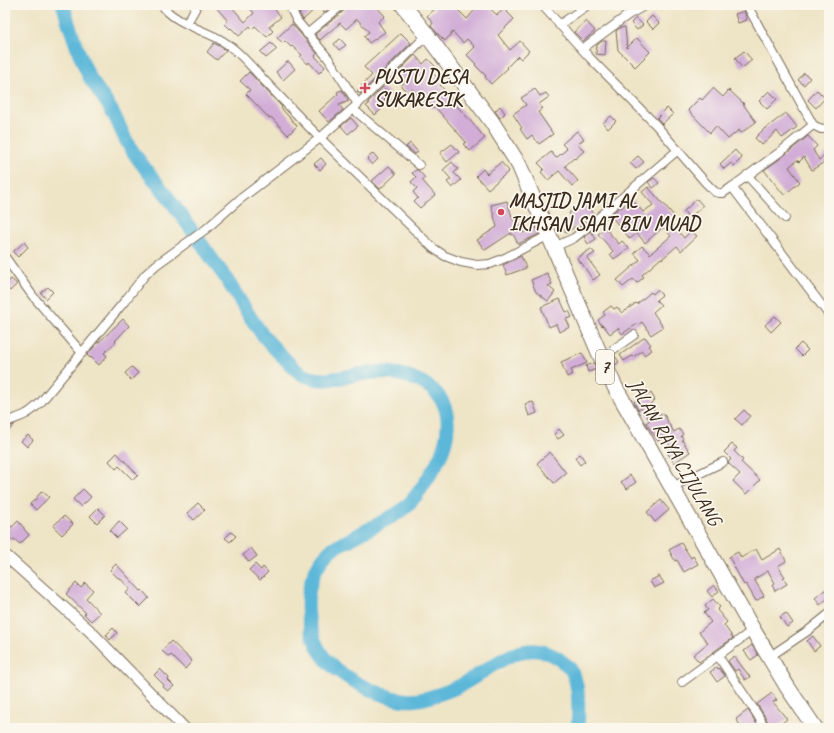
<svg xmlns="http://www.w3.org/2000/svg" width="834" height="733" viewBox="0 0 834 733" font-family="Caveat,sans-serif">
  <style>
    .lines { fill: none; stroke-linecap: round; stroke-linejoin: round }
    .river { stroke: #5bb7d9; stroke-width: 14 }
    .building { fill: #d1add7 }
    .street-casing { stroke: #7a6b59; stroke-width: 10 }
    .secondary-casing { stroke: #7a6b59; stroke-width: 13 }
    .highway-casing { stroke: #7a6b59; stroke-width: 17 }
    .street { stroke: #fff; stroke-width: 8 }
    .secondary { stroke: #fff; stroke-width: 11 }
    .highway { stroke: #fff; stroke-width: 15 }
    .poi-dot { fill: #d1495b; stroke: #fbf7ec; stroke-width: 1.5 }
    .labels { text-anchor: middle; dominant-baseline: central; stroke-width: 3.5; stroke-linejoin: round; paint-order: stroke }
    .shield { fill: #fbf7ec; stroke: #75685c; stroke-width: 1 }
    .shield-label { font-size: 19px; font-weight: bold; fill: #3b2a1e }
    .poi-label { font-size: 20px; font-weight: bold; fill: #3b2a1e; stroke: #fbf7ec; text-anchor: start }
    .street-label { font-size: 20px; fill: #3b2a1e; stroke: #fbf7ec }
  </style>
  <rect width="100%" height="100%" fill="#fbf7ec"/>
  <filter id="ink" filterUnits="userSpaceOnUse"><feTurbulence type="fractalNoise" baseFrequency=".025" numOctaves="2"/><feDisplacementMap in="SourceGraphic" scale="8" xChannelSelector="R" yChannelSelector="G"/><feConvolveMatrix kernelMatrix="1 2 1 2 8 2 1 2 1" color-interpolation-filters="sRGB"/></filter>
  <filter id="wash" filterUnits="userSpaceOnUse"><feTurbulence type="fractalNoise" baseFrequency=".012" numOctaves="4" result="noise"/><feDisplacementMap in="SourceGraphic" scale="16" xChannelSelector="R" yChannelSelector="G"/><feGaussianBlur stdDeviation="0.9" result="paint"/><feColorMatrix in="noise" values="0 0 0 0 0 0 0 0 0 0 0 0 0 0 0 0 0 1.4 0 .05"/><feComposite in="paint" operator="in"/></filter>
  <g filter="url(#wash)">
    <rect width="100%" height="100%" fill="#eee4c6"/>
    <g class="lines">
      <path class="river" d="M63,5C70,28 78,54 89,76C96,89 106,100 113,113C119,124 123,136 130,147C140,163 152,177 164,192C185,219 203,247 223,274C235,292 245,310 257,327C264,338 273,347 282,356C288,362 293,368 300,373C320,385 341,377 361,374C382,370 405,373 423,383C434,389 443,399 446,411C451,430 445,448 436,465C427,480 415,500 402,510C396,515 387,519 380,523C369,529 358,535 347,541C341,544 335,546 331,550C313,566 306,590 308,613C310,632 316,650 330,664C348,681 391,703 415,700C427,699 453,690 463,684C493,668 524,634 559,659C561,661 567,665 569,667C581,682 578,710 578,728"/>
    </g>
    <g id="blocks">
      <g class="building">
        <path d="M214,5H230L245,22L254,13L247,5H271L281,17L269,27L273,31L267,37L255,26L252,29L250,26L239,36L231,28L230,29L225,24L228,21Z"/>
        <path d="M298,5H333L324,13L318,6L303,20L296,7Z"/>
        <path d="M347,5H375L385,16L378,22L385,32L369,43L364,36L369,32L357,19L346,29L340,23L320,40L315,34L346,9Z"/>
        <path d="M431,5H453L467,19L479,5H486L497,15L504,9L514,19L498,35L510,50L520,41L529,51L521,59L518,56L507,67L508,68L491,84L485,77L486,76L475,65L476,64L467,55L475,47L467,39L463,43L453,32L445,41L436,32L431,26L433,23L427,16L435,9Z"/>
        <path d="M744,11L747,20L738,23L735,14Z"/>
        <path d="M652,16L659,23L653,29L646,22Z"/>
        <path d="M636,18L643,25L637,30L631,23Z"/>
        <path d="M586,21L595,31L583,41L574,32Z"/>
        <path d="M292,24L317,53L315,56L325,67L319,73L309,62L308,64L300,57L302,55L292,46L291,47L285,41L283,43L277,38Z"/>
        <path d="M625,27L627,48L637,38L650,52L635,67L618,50L616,31L620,28Z"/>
        <path d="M401,33L411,43L360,94L357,91L372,75L364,67Z"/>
        <path d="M340,39L346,45L339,50L334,44Z"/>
        <path d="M602,41H606L605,55L596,54L597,45Z"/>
        <path d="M214,43L226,50L217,60L207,52Z"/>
        <path d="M271,43L277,49L266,58L260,52Z"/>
        <path d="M744,51L752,60L742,68L735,58Z"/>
        <path d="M415,55L423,64L428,59L437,68L432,72L442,83L440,85L454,101L453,102L467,117L485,138L470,151L463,144L466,142L435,107L433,109L425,100L423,101L412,89L408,93L401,86L405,81L397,73Z"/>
        <path d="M287,62H289L295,69L283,80L276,72Z"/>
        <path d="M249,72L282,107L281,108L297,126L288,135L271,117L269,118L246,94L250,90L240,81Z"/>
        <path d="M804,73L810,78L804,85L798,80Z"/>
        <path d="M383,87L390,94L384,100L388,103L375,115L366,106L369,104L368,102Z"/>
        <path d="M713,88L723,97L729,90L744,104H743L756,122L741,133L739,130L728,139L716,126L710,133L688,110L700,98L702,100Z"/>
        <path d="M535,89L540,96L546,93L549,97L539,104L542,109L538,112L553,134L539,144L532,135L527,139L520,129L522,128L513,114L526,105L521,98Z"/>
        <path d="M342,90L349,101L339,105L343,110L329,122L319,111L338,94L337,92Z"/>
        <path d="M817,90L825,98L816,108L808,100Z"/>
        <path d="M769,91L777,99L767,109L759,101Z"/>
        <path d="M500,106L505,113L500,118L495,111Z"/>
        <path d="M667,108L673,114L662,124L657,118Z"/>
        <path d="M786,113L797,127L782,138L777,131L762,145L755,138L765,128H766Z"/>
        <path d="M611,116L616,121L608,129L603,123Z"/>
        <path d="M351,118L358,126L348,134L341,126Z"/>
        <path d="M577,131L584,139L578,144L584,151L575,159L574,158L565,166L578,181L572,186L559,171L548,180L541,172L544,169L538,163L551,152L556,158L567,149L562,144Z"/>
        <path d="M808,136L817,146L813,150L819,160L829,151V159L812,170L804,157L799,162L797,160L789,167L800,182L784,195L764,170L781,158Z"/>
        <path d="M410,143L418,152L415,154L406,147Z"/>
        <path d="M452,144L459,152L447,162L440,153Z"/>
        <path d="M735,150L742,158L734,166L731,163L724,169L720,164Z"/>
        <path d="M373,153L378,159L372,165L367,159Z"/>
        <path d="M638,156L644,162L636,169L630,163Z"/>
        <path d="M321,158L326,164L320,170L314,164Z"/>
        <path d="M452,162L458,169L454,173L461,180L452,188L447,182L451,179L443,170Z"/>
        <path d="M501,162L509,171L488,189L476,176L483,169L487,174Z"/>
        <path d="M389,166L396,174L380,189L372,181Z"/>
        <path d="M416,170H418L425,178L422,180L435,195L420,208L414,202L418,198L413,192L417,188L411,182L416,177L412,173Z"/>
        <path d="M654,178L659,183L653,188L648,182Z"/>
        <path d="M648,187L663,204V203L675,217L670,222L684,238L691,231L697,236L681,251L677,246L662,259L661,258L642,275L644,277L637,283L633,279L623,287L617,280L640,260L634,253L642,246L650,254L671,236L663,227L645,243L637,233L630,239L610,215L620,207L621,208L632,199L643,212L653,205L642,192Z"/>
        <path d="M697,199L703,206L689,218L684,211Z"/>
        <path d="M507,201L513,220L517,218L523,233L536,227L539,234L518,244L513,234L511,235V233L485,250L477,240L497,227L491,205Z"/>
        <path d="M585,201L593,214L584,220L585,222L578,228L576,226L566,233L561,225L572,218L569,213Z"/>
        <path d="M605,228L619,244L622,241L629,248L614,259L610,254L613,251L598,234Z"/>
        <path d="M591,231L596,239L588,244L584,237Z"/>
        <path d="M24,242L28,247L18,257L13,252Z"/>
        <path d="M591,249L595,253L587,258L600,275L593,280L581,262L580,263L577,258Z"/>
        <path d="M521,256L526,268L507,275L503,265Z"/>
        <path d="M547,273L552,284L548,286L555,292L548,301L536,292L531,280Z"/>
        <path d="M11,279L17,284L10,291L5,285Z"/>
        <path d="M48,287L53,292L46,299L41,293Z"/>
        <path d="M657,290L662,295L656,300L661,305L653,312L663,327L651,335L642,322L638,325L637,324L622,334L618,328L610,334L603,325L602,326L598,320L605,315L603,312L611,306L614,309L617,307L622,313L636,303L637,304L651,292L653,294Z"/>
        <path d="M560,299L566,312L569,311L572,317L566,319L570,327L559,332L556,324L549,327L541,307Z"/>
        <path d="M775,316L781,322L771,332L765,325Z"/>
        <path d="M123,319L129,326L115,341L116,342L104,353L107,356L99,365L91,357L90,358L87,355L99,341V342Z"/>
        <path d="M645,337L651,345L649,346L652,350L644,355L642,351L633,357L632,356L624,361L620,355Z"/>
        <path d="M801,343L808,350L802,356L795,349Z"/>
        <path d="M582,353L587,363L571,370L573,374L567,377L561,362Z"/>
        <path d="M615,356L619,362L615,365L612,359Z"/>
        <path d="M594,363L597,369L588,372L586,366Z"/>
        <path d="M132,367L138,373L131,380L125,373Z"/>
        <path d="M651,393L655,400L650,404L658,416L663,413L668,421H667L674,432L679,429L683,434L681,436L683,439L682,440L690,452L674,463L667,452L672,448L664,437L658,441L646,423L650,420L641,408L638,410L634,402L636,400L638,402Z"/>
        <path d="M533,402L537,413L529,416L525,404Z"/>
        <path d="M744,410L750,416L742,425L735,419Z"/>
        <path d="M15,424L5,435V428Z"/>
        <path d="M559,429L564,435L558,439L554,434Z"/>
        <path d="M28,435L33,440L27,447L21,441Z"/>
        <path d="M732,444L737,448L734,451L743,460L741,462L760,480L746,494L733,481L740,474L728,463L731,459L724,452Z"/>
        <path d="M550,452L566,473L554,483L537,463Z"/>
        <path d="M117,453L138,475L133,480L119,466L116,469L109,461Z"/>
        <path d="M580,454L585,461L580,465L575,458Z"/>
        <path d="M630,475L636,482L627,489L621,482Z"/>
        <path d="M83,489L91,497L81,507L73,499Z"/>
        <path d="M42,491L49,497L36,510L30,504L37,498H36Z"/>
        <path d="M661,500L669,510L655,522L647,512Z"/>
        <path d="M198,503L205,510L194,520L187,513Z"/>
        <path d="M98,508L105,515L97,523L90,516Z"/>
        <path d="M64,516L73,524L62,535L53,526Z"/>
        <path d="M5,521L12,527L18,521L24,528V529L29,535L20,544L14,539L12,541L5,535Z"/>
        <path d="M119,521L127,529L117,538L110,531Z"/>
        <path d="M231,532L236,536L230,542L225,538Z"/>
        <path d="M681,543L691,558L693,556L698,564L684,572L677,560L675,561L669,550Z"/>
        <path d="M251,548L257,556L249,562L243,555Z"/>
        <path d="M756,549L762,560L780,549L786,561L778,566L785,577L783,578L787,584L775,591L772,585L775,583L768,571L754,579L764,596L756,601L746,584L744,585L729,557L738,552L741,558Z"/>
        <path d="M116,564L141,591L142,590L149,598L140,607L126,593L130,589L119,577L118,578L110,570Z"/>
        <path d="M255,564L261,570L263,567L268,572L260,580L249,570Z"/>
        <path d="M659,576L664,583L654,588L650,581Z"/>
        <path d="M76,583L81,588L85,583L93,590L86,598L100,613L91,621L84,614L86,613L66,594Z"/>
        <path d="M714,585L719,591L712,597L707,591Z"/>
        <path d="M826,589L829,593V597L820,605L815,598Z"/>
        <path d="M713,599L720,607L717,610L727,622L724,625L733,638L699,662L693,655L708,643L699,632L711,622L704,613L708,610L705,606Z"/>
        <path d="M786,613L793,623L787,627L780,617Z"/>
        <path d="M113,628L117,633L110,640L106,635Z"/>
        <path d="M813,636L820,646L814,651L807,641Z"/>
        <path d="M171,641L192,661L185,669L171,655L169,657L162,651Z"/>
        <path d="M752,645L758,655L751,660L744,651Z"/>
        <path d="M734,656L750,677L745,680L738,669L735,671L728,661Z"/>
        <path d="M717,667L718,669L719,668L725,676L717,682L710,672Z"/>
        <path d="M160,669L169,678L168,680L174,686L168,691L163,687L164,685L154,675Z"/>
        <path d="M772,693L777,700L773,702L787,719L776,728H770V725L757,704Z"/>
        <path d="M748,710L758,726L756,728H742L736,719Z"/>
      </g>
    </g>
  </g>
  <g filter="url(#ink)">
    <use href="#blocks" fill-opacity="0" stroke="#7a6b59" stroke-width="1"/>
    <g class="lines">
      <defs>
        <g id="street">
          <path d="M162,5C172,21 202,30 219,39C236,48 249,64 262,78C281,98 300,118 320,138L358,104L427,35"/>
          <path d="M289,5L297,21L328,58L358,104"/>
          <path d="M542,5L590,58L656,125L705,182L715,192L719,193H723L732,187L780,152L813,125"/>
          <path d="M747,5L813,125L821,129L829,128"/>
          <path d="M187,23L195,9L197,5"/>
          <path d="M559,25L588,5"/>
          <path d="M307,34L342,5"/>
          <path d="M582,49L628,15L646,5"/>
          <path d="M353,109L419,165"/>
          <path d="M747,175L785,218"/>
          <path d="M732,187L829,315"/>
          <path d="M554,247L574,238L584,230L678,150"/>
          <path d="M5,257L32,295L82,353"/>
          <path d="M601,358L634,335"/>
          <path d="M5,423C12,419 19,418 26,414C32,411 37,406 41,402L124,302L145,275L156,265L206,229L239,200L320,138L433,248L445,256L461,262L477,265L490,264L505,258L549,235"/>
          <path d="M672,487L723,462"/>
          <path d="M718,656L757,714L765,728"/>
          <path d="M769,657L809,630L829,614"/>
          <path d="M682,682L753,630"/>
        </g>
        <path id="secondary" d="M5,555L90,631L184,728"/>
        <path id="highway" d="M403,5L427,35L492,122L519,165L598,350L615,387L753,630L788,688L815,728"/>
      </defs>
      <use href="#street" class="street-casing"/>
      <use href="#secondary" class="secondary-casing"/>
      <use href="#highway" class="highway-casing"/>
      <use href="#street" class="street"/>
      <use href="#secondary" class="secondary"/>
      <use href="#highway" class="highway"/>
    </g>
  </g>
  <g class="poi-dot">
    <path d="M363 82h4v4h4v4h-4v4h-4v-4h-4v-4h4z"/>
    <circle cx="501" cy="212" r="4"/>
  </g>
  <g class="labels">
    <rect class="shield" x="596" y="350" width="18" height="34" rx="3"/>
    <g class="shield-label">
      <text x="605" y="367">7</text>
    </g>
    <g class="poi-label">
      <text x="374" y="76">PUSTU DESA<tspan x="374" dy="23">SUKARESIK</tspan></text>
      <text x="509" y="200">MASJID JAMI AL<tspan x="509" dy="23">IKHSAN SAAT BIN MUAD</tspan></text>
    </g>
    <g class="street-label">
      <text transform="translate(675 452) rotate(60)">JALAN RAYA CIJULANG</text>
    </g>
  </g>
  <rect width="834" height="733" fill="none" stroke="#fbf7ec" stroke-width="20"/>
</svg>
